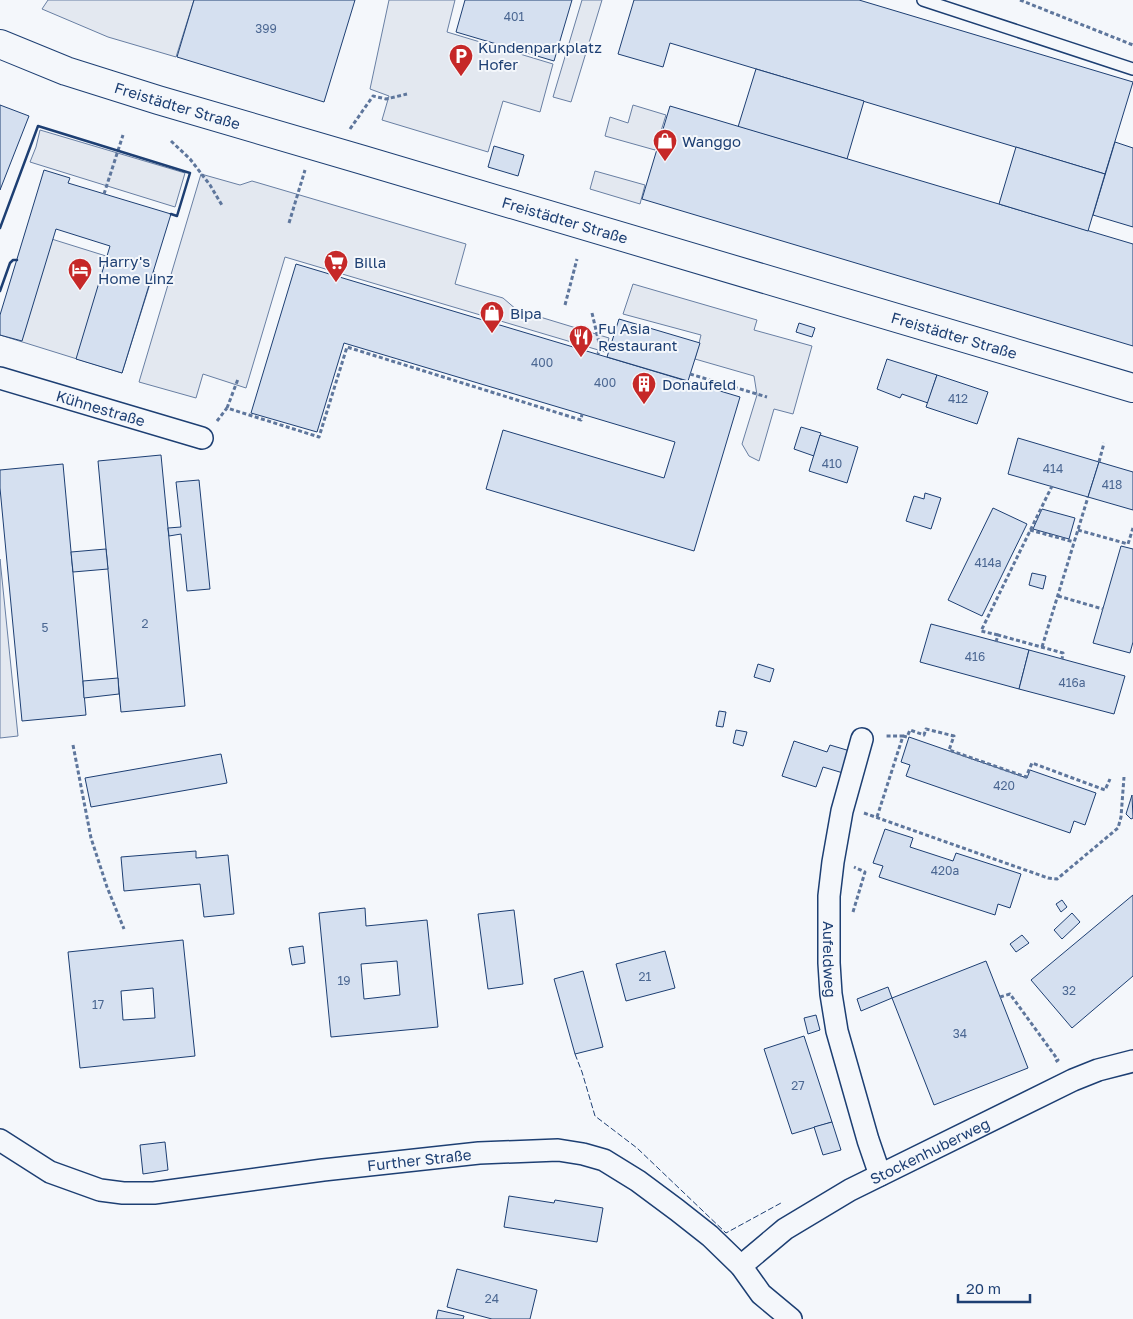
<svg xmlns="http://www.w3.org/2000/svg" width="1133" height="1319" viewBox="0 0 1133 1319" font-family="'Golos Text',sans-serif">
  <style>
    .parking { fill: #e3e8f0; stroke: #687fa3 }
    .building { fill: #d5e0f0; stroke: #1d3f73; fill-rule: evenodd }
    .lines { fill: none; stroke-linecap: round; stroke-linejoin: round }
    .service-casing { stroke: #1d3f73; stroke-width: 14 }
    .minor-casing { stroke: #1d3f73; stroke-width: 24 }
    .primary-casing { stroke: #1d3f73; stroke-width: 30 }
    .path { stroke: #5e769c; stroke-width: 3; stroke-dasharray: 4 2.5; stroke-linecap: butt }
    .service { stroke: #f4f7fb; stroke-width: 11 }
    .minor { stroke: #f4f7fb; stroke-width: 21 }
    .primary { stroke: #f4f7fb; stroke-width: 28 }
    .fence { stroke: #1d3f73; stroke-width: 1; stroke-dasharray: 6 2.5; stroke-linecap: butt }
    .wall { stroke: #1d3f73; stroke-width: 2.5 }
    .labels { text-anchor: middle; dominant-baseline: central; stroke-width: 4; stroke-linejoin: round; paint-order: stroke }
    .number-label { font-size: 12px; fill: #4b6792 }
    .poi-label { font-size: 15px; fill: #1d3f73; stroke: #f4f7fb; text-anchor: start }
    .street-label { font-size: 15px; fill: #1d3f73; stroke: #f4f7fb }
  </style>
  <rect width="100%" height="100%" fill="#f4f7fb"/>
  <g class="parking">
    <path d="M48,0H194L176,57L108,37L42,9Z"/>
    <path d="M389,0H455L447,32L553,64L540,112L503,101L488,152L382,120L389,96L370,89Z"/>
    <path d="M582,0H602L571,102L553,97Z"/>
    <path d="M633,105L666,115L655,150L605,136L610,117L628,123Z"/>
    <path d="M40,130L185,173L175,207L30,162L36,147Z"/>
    <path d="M595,171L645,185L640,204L590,189Z"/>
    <path d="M201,174L240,185L252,181L466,244L455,284L503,298L517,310L609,338L605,352L285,257L246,388L203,374L196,398L139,382Z"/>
    <path d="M26,231L154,271L122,373L0,335Z"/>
    <path d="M633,284L757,320L754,330L812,346L793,414L774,409L759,461L749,456L742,444L757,395L754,376L695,359L701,335L623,314Z"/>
    <path d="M0,559L18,736L0,738Z"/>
  </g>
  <g class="building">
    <path d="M194,0H355L324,102L177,57Z"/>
    <path d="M465,0H572L554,61L456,32Z"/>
    <path d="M634,0H859L1133,82L1105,174L670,43L663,67L618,54Z"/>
    <path d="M756,69L864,101L847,159L738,127Z"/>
    <path d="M0,105L29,116L0,190Z"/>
    <path d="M670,106L1133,244V346L642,199Z"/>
    <path d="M1115,142L1133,148V227L1093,215Z"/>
    <path d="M494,146L524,155L518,176L488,167Z"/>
    <path d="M1016,147L1105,174L1088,231L999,204Z"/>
    <path d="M44,170L70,178L68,183L171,214L122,373L76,359L110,246L56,229L22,341L0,335V315Z"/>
    <path d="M296,264L740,397L694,551L486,489L503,430L664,478L675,442L344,343L317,432L251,413Z"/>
    <path d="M619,319L700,343L688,381L607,357Z"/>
    <path d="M799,323L815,328L812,337L796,332Z"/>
    <path d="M887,359L937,375L928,403L902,394L900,398L877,389Z"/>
    <path d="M937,375L988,392L977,424L926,407Z"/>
    <path d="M801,427L821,433L814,456L794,449Z"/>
    <path d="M820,435L858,447L847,483L809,471Z"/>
    <path d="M1018,438L1099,462L1088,497L1008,474Z"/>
    <path d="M161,455L185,706L121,712L98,461Z"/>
    <path d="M1099,462L1133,472V510L1088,497Z"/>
    <path d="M63,464L86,715L22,721L0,488V470Z"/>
    <path d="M199,480L210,589L187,591L181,534L169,536L168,528L181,527L176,482Z"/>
    <path d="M925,493L941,498L931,529L906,521L914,496L924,499Z"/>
    <path d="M993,508L1027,524L982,616L948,600Z"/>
    <path d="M1042,509L1075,518L1069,539L1033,529Z"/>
    <path d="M1121,546L1133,549V642L1130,653L1093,643Z"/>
    <path d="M106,549L108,569L73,572L71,552Z"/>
    <path d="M1032,573L1046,576L1043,589L1029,585Z"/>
    <path d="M931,624L1029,650L1019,689L920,662Z"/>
    <path d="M1029,650L1125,676L1114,714L1019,689Z"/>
    <path d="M758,664L774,669L770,682L754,677Z"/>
    <path d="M118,678L119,694L84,698L83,681Z"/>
    <path d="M719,711L726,712L723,727L716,726Z"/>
    <path d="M736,730L747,732L743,746L733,743Z"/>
    <path d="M909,737L1027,778L1030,770L1096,793L1085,825L1074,821L1070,833L906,776L910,765L901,762Z"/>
    <path d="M794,741L827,752L830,745L850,751L843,773L823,767L816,787L782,776Z"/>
    <path d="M221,754L227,783L91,807L85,778Z"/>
    <path d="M1132,795L1133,818L1131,819L1126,814Z"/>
    <path d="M885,829L913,838L910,847L953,861L956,853L1021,874L1010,908L998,904L995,915L879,877L883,866L873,863Z"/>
    <path d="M196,851V858L228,855L234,914L204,917L200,884L124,891L121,857Z"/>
    <path d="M1133,895V976L1072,1028L1031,980Z"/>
    <path d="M1062,900L1067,907L1061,912L1056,904Z"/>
    <path d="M365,908L366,926L427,920L438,1027L331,1037L319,913ZM397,961L400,995L364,999L361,964Z"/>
    <path d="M514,910L523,984L488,989L478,914Z"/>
    <path d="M1072,913L1080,922L1062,939L1054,930Z"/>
    <path d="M1022,935L1029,943L1016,952L1010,944Z"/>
    <path d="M183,940L195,1056L80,1068L68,952ZM153,988L155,1018L123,1020L121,991Z"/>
    <path d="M303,946L305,963L292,965L289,948Z"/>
    <path d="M665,951L675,988L626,1001L616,964Z"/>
    <path d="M986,961L1028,1068L934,1105L892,998Z"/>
    <path d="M583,971L603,1047L575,1054L554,979Z"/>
    <path d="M888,987L892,998L861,1011L857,999Z"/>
    <path d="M816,1015L820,1030L808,1034L804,1018Z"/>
    <path d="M804,1036L832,1122L792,1134L764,1049Z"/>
    <path d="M832,1122L841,1150L823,1155L814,1127Z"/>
    <path d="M165,1142L168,1170L143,1174L140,1145Z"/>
    <path d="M509,1196L554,1203L555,1200L603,1208L597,1242L504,1227Z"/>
    <path d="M457,1269L537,1290L530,1319H492L447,1307Z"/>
    <path d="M438,1310L464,1316L463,1319H436Z"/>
  </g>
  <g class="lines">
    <defs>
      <path id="service" d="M923,0L1133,69"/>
      <g id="minor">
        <path id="s1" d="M0,378L202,438"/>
        <path id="s2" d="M862,739L842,811L833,862L829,896V963L831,994L837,1031L868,1140L880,1175"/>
        <path id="s3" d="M0,1140L50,1172L100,1190L123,1193H154L323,1170L479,1153L558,1150L583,1154L604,1160L638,1181L677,1210L710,1236L741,1266L761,1294L791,1319"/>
        <path id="s4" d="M741,1266L785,1229L850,1190L1073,1080L1098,1070L1133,1061"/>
      </g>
      <g id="primary">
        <path id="s5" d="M0,44L66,71L158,100L363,160L1133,388"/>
      </g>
    </defs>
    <use href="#service" class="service-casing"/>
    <use href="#minor" class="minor-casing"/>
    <use href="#primary" class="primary-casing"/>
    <g class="path">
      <path d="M1020,0L1133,45"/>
      <path d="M350,129L373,96L386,99L407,94"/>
      <path d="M171,141L190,159L210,185L223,207"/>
      <path d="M104,194L123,135"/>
      <path d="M289,223L305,170"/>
      <path d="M565,305L577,259"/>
      <path d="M592,313L600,347L610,350"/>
      <path d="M598,354L600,347"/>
      <path d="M690,374L767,397"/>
      <path d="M227,408L238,379"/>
      <path d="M217,421L227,408L319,437L347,347L581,420L582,414"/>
      <path d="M1099,462L1104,443"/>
      <path d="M1030,530L1074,542"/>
      <path d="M1078,530L1128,544L1133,528"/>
      <path d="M1058,596L1103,609"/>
      <path d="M998,635L981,631L1052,486"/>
      <path d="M996,642L998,635L1063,653L1062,659"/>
      <path d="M1042,647L1088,497"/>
      <path d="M903,736L907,737L910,730L924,735L926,729L954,736L949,750L1026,777L1032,763L1105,790L1110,779"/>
      <path d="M73,745L91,838L107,887L124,929"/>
      <path d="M864,813L1048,878L1057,879L1118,828L1121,817L1124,777"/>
      <path d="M877,817L903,736H885"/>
      <path d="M853,912L865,872L854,867"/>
      <path d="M1000,997L1010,994L1058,1060L1055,1062"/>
    </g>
    <use href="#service" class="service"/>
    <use href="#minor" class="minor"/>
    <use href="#primary" class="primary"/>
    <path class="fence" d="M575,1054L582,1072L595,1116L637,1148L726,1233L781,1203"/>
    <g class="wall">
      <path d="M0,228L38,126L190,173L177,216L171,214"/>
      <path d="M0,291L10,263L13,260H17"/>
    </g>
  </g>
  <defs>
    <symbol id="parking-pin" viewBox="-11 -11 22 30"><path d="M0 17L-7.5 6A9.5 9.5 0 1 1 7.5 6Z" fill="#c62828" stroke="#f4f7fb"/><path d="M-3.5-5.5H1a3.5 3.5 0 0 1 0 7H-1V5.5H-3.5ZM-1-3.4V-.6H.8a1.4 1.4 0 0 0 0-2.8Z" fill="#fff"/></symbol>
    <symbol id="shop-pin" viewBox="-11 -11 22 30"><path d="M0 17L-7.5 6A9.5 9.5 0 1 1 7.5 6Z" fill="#c62828" stroke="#f4f7fb"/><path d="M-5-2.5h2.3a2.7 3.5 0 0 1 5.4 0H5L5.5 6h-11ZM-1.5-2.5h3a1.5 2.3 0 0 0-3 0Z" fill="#fff"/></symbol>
    <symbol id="supermarket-pin" viewBox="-11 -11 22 30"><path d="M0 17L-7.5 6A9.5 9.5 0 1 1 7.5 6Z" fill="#c62828" stroke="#f4f7fb"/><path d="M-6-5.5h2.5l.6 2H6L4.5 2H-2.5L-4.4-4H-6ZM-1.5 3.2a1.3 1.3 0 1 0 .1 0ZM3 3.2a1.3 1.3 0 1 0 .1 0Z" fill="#fff"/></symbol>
    <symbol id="hotel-pin" viewBox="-11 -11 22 30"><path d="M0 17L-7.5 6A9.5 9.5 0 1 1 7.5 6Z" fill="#c62828" stroke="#f4f7fb"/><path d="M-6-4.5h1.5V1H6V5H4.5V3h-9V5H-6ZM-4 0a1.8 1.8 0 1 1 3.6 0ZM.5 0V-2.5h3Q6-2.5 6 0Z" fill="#fff"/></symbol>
    <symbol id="restaurant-pin" viewBox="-11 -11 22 30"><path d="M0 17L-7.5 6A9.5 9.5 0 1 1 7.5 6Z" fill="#c62828" stroke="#f4f7fb"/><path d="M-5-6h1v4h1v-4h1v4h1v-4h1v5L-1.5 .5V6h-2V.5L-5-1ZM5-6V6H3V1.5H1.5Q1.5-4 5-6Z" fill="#fff"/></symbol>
    <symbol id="building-pin" viewBox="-11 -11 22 30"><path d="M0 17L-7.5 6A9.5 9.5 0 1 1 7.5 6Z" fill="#c62828" stroke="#f4f7fb"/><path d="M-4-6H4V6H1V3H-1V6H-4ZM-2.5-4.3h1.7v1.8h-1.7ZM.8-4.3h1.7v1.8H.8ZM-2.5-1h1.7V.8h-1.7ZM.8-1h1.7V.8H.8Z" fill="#fff"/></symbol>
  </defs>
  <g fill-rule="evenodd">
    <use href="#parking-pin" x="447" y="42" width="28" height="38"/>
    <use href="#shop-pin" x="651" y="127" width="28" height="38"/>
    <use href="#supermarket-pin" x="322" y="248" width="28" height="38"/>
    <use href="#hotel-pin" x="66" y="256" width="28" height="38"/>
    <use href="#shop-pin" x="478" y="299" width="28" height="38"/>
    <use href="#restaurant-pin" x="567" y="323" width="28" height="38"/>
    <use href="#building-pin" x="630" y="370" width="28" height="38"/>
  </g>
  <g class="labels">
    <g class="number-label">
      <text x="514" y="16">401</text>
      <text x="266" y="28">399</text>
      <text x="542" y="362">400</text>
      <text x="605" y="382">400</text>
      <text x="958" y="398">412</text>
      <text x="832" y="463">410</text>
      <text x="1053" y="468">414</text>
      <text x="1112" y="484">418</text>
      <text x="988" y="562">414a</text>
      <text x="145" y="623">2</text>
      <text x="45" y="627">5</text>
      <text x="975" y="656">416</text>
      <text x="1072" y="682">416a</text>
      <text x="1004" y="785">420</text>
      <text x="945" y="870">420a</text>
      <text x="645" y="976">21</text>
      <text x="344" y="980">19</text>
      <text x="1069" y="990">32</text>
      <text x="98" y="1004">17</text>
      <text x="960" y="1033">34</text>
      <text x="798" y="1085">27</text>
      <text x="492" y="1298">24</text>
    </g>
    <g class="poi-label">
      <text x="478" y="47">Kundenparkplatz<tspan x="478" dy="17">Hofer</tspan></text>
      <text x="682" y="141">Wanggo</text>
      <text x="98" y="261">Harry's<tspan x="98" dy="17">Home Linz</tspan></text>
      <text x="354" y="262">Billa</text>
      <text x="510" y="313">Bipa</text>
      <text x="598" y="328">Fu Asia<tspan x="598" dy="17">Restaurant</tspan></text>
      <text x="662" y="384">Donaufeld</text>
    </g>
    <g class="street-label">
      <text stroke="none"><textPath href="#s5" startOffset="188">Freistädter Straße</textPath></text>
      <text stroke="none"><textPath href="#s5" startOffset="592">Freistädter Straße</textPath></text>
      <text stroke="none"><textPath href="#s5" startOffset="998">Freistädter Straße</textPath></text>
      <text stroke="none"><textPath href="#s1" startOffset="105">Kühnestraße</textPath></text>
      <text stroke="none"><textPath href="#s2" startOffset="224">Aufeldweg</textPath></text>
      <text stroke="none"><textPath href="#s4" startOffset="222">Stockenhuberweg</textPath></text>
      <text stroke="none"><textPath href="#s3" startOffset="434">Further Straße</textPath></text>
    </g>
  </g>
  <path d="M958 1294v8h72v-8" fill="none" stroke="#1d3f73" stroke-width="2.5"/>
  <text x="966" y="1294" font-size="15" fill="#1d3f73" stroke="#f4f7fb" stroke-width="4" paint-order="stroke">20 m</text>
</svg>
